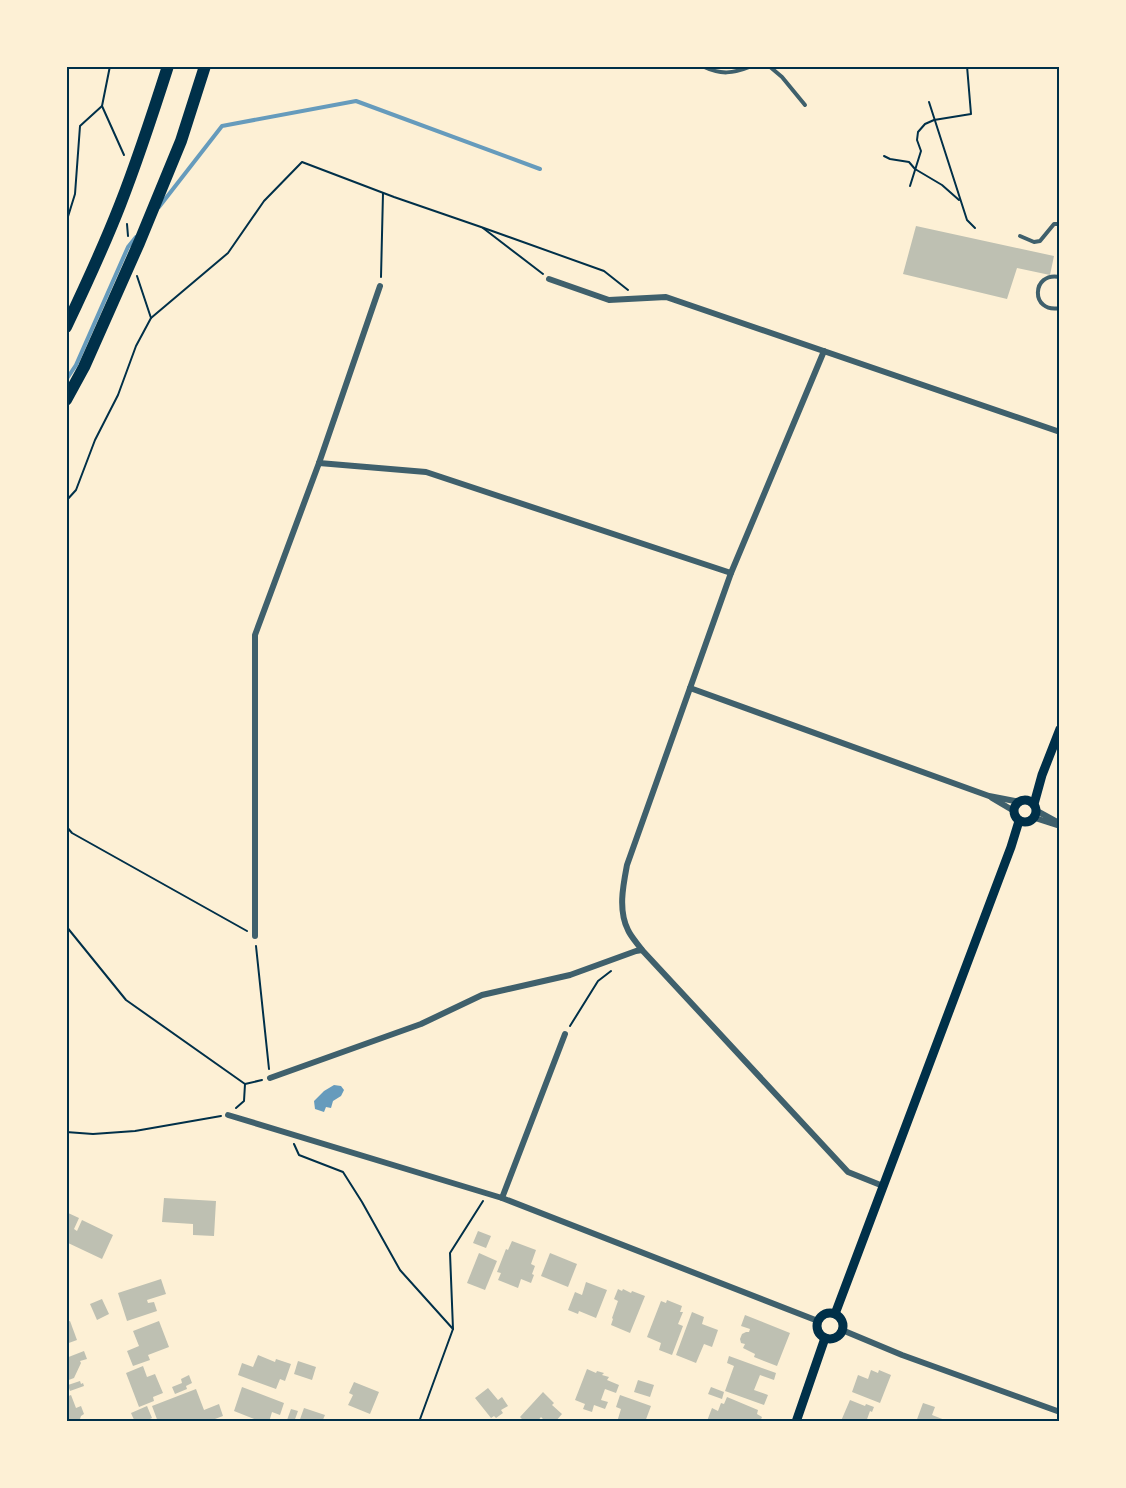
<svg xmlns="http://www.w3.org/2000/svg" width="1126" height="1488" viewBox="0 0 1126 1488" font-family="'Alegreya Sans',sans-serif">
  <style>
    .water { fill: #669bbc }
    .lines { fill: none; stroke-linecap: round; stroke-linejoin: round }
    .stream { stroke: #669bbc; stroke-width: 4 }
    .building { fill: #bec0b2 }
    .path { stroke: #003049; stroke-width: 2 }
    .service { stroke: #3f606c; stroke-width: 4 }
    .minor { stroke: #3f606c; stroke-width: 6 }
    .secondary { stroke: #003049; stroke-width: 9 }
    .motorway { stroke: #003049; stroke-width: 12 }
    .neatline { fill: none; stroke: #003049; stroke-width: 2 }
  </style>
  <rect width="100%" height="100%" fill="#fdf0d5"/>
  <path class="water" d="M334,1085L341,1086L344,1090L341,1096L333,1101L331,1108L326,1107L324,1112L315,1109L314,1101L324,1091Z"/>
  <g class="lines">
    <g class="stream">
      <path d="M159,207L222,126L356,101L540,169"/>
      <path d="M66,380L76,365L128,247L136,237"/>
    </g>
  </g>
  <g class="building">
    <path d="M916,226L1054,256L1050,275L1017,268L1007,299L903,274Z"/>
    <path d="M164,1198L216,1201L214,1236L193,1235V1224L162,1222Z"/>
    <path d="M66,1212L79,1218L74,1229L77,1231L82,1220L113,1235L102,1259L66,1242Z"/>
    <path d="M478,1231L491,1236L486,1248L473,1243Z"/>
    <path d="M512,1241L536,1250L531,1264L535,1266L532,1274L534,1275L531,1283L521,1279L518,1288L498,1280L501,1273L497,1272L506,1249L508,1250Z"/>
    <path d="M479,1253L497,1261L485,1290L467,1283Z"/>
    <path d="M550,1253L577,1264L568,1287L541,1276Z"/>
    <path d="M161,1279L166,1294L147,1300L148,1303L154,1302L157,1311L127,1321L118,1293Z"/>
    <path d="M586,1282L607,1290L596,1318L579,1311L578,1314L568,1310L575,1292L582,1295Z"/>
    <path d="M618,1289L622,1291L623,1289L631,1293L632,1291L645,1296L630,1333L611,1325L613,1319L612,1318L618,1301L614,1299Z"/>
    <path d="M102,1299L109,1314L97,1320L90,1304Z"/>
    <path d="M667,1300L682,1306L680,1312H683L678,1324L683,1326L672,1355L659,1350L661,1343L647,1337L661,1301L666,1303Z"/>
    <path d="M692,1312L704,1317L702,1324L718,1330L712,1347L704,1344L696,1363L676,1355Z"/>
    <path d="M745,1315L790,1333L777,1366L754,1357L755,1354L743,1348L745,1344L741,1343L740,1339L742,1334L746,1332H749L750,1329L741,1326Z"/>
    <path d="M70,1321L77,1340L66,1344V1322Z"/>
    <path d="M159,1321L169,1347L148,1355L150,1360L133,1366L127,1351L139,1346L133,1331Z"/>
    <path d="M84,1351L87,1359L80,1361L81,1363L74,1378L66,1381V1358Z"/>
    <path d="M258,1355L275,1362L276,1359L291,1364L285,1381L280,1379L276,1389L238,1375L242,1363L253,1367Z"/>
    <path d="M729,1356L776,1373L774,1380L760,1375L754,1390L768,1395L764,1405L725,1391L734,1366L727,1363Z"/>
    <path d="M298,1361L316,1367L312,1380L294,1374Z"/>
    <path d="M143,1366L147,1377L155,1374L163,1393L153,1397L154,1401L139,1407L126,1373Z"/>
    <path d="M587,1369L596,1373L597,1371L604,1373L602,1375L609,1377L607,1380L619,1385L616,1393L605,1389L601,1400L608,1402L605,1409L594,1405L592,1412L583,1409L585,1404L575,1400Z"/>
    <path d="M871,1370L878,1373L879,1370L891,1375L880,1403L852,1392L858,1375L868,1379Z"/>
    <path d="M189,1375L192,1383L186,1386L187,1389L175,1394L172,1387L182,1383L181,1379Z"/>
    <path d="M638,1380L654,1385L650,1397L634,1392Z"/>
    <path d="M80,1381L81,1384L83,1383L84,1386L70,1391L68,1385Z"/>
    <path d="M354,1382L379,1392L370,1414L348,1405L353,1395L349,1393Z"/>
    <path d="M242,1387L284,1403L280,1415L272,1412L269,1422H262L234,1411Z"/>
    <path d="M711,1387L724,1392L722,1399L708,1394Z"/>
    <path d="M488,1388L498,1400L502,1397L508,1406L501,1410L503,1413L496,1418L494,1416L491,1418L475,1398Z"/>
    <path d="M196,1389L204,1410L219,1404L223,1416L207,1422H158L152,1406Z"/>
    <path d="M543,1392L554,1403L552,1405L562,1414L555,1422H546L541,1417L537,1422H525L520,1417Z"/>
    <path d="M71,1395L76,1408L81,1406L84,1414L81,1416L80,1419L73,1422H66V1397Z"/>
    <path d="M620,1395L651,1406L645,1422H617L621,1409L616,1407Z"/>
    <path d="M727,1397L758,1410L757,1414L762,1417L760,1422L707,1421L712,1408L718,1411L721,1403L724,1404Z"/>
    <path d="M850,1400L865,1406L866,1404L874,1407L872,1412L870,1411L866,1422H834L836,1419L841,1421Z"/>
    <path d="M923,1403L935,1407L932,1415L950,1422H916Z"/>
    <path d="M147,1406L152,1418L144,1422H135L131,1413Z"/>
    <path d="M304,1408L325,1415L322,1422H299Z"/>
    <path d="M291,1409L298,1411L294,1422L287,1420Z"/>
  </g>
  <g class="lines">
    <g class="path">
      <path d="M110,66L102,106L124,155"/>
      <path d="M929,102L967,220L975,228"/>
      <path d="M884,156L890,159L909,162L915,169L942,185L959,200"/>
      <path d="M910,186L921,151L917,140L918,132L925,124L934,120L971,114L967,66"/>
      <path d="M66,223L75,194L80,126L102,106"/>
      <path d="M127,224L128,236"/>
      <path d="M483,228L543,274"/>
      <path d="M381,277L383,193"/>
      <path d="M151,318L228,253L264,201L302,162L394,197L481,227L604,271L628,290"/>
      <path d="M66,501L76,490L95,440L118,395L136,346L151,318L137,276"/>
      <path d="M66,826L72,833L247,931"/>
      <path d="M66,926L126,1000L245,1084L262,1080"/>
      <path d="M256,946L269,1069"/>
      <path d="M570,1026L598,981L611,971"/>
      <path d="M236,1108L244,1101L245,1084"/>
      <path d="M66,1132L93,1134L135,1131L221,1116"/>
      <path d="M294,1144L299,1155L343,1172L362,1202L400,1270L453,1329"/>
      <path d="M419,1422L453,1329L450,1253L483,1201"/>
    </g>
    <g class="service">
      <path d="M702,66C721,75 732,74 752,66"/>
      <path d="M769,66L782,77L805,105"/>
      <path d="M1020,236L1034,242L1040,241L1054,224H1060"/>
      <path d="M1060,277C1031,271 1030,314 1060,308"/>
    </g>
    <g class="minor">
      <path d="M549,279L609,300L666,297L1060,432"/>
      <path d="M824,351L731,573L627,865C623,886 618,910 628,930C631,937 638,944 642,950L848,1172L883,1186"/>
      <path d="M319,463L426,472L731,573"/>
      <path d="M690,688L989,796L1020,802"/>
      <path d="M992,798L1014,811"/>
      <path d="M1037,811L1057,822"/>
      <path d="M1035,818L1060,826"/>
      <path d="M255,936V635L319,463L380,286"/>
      <path d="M270,1078L421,1024L482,995L570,975L636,951L642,950"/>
      <path d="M228,1115L502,1198L818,1321"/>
      <path d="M502,1198L565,1034"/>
      <path d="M842,1330L902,1355L1060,1412"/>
    </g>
    <g class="secondary">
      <circle cx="1025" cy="811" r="11"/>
      <path d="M1034,804L1042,775L1060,729"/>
      <circle cx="830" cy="1326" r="13"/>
      <path d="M835,1314L1011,847L1019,821"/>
      <path d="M796,1422L825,1338"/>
    </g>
    <g class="motorway">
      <path d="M66,327C85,287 104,246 120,205C138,159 153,113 168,66"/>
      <path d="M66,400L84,367L139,243L181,141L205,66"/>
    </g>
  </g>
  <rect width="1126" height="1488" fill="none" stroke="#fdf0d5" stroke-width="135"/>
  <rect x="68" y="68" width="990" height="1352" class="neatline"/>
</svg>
